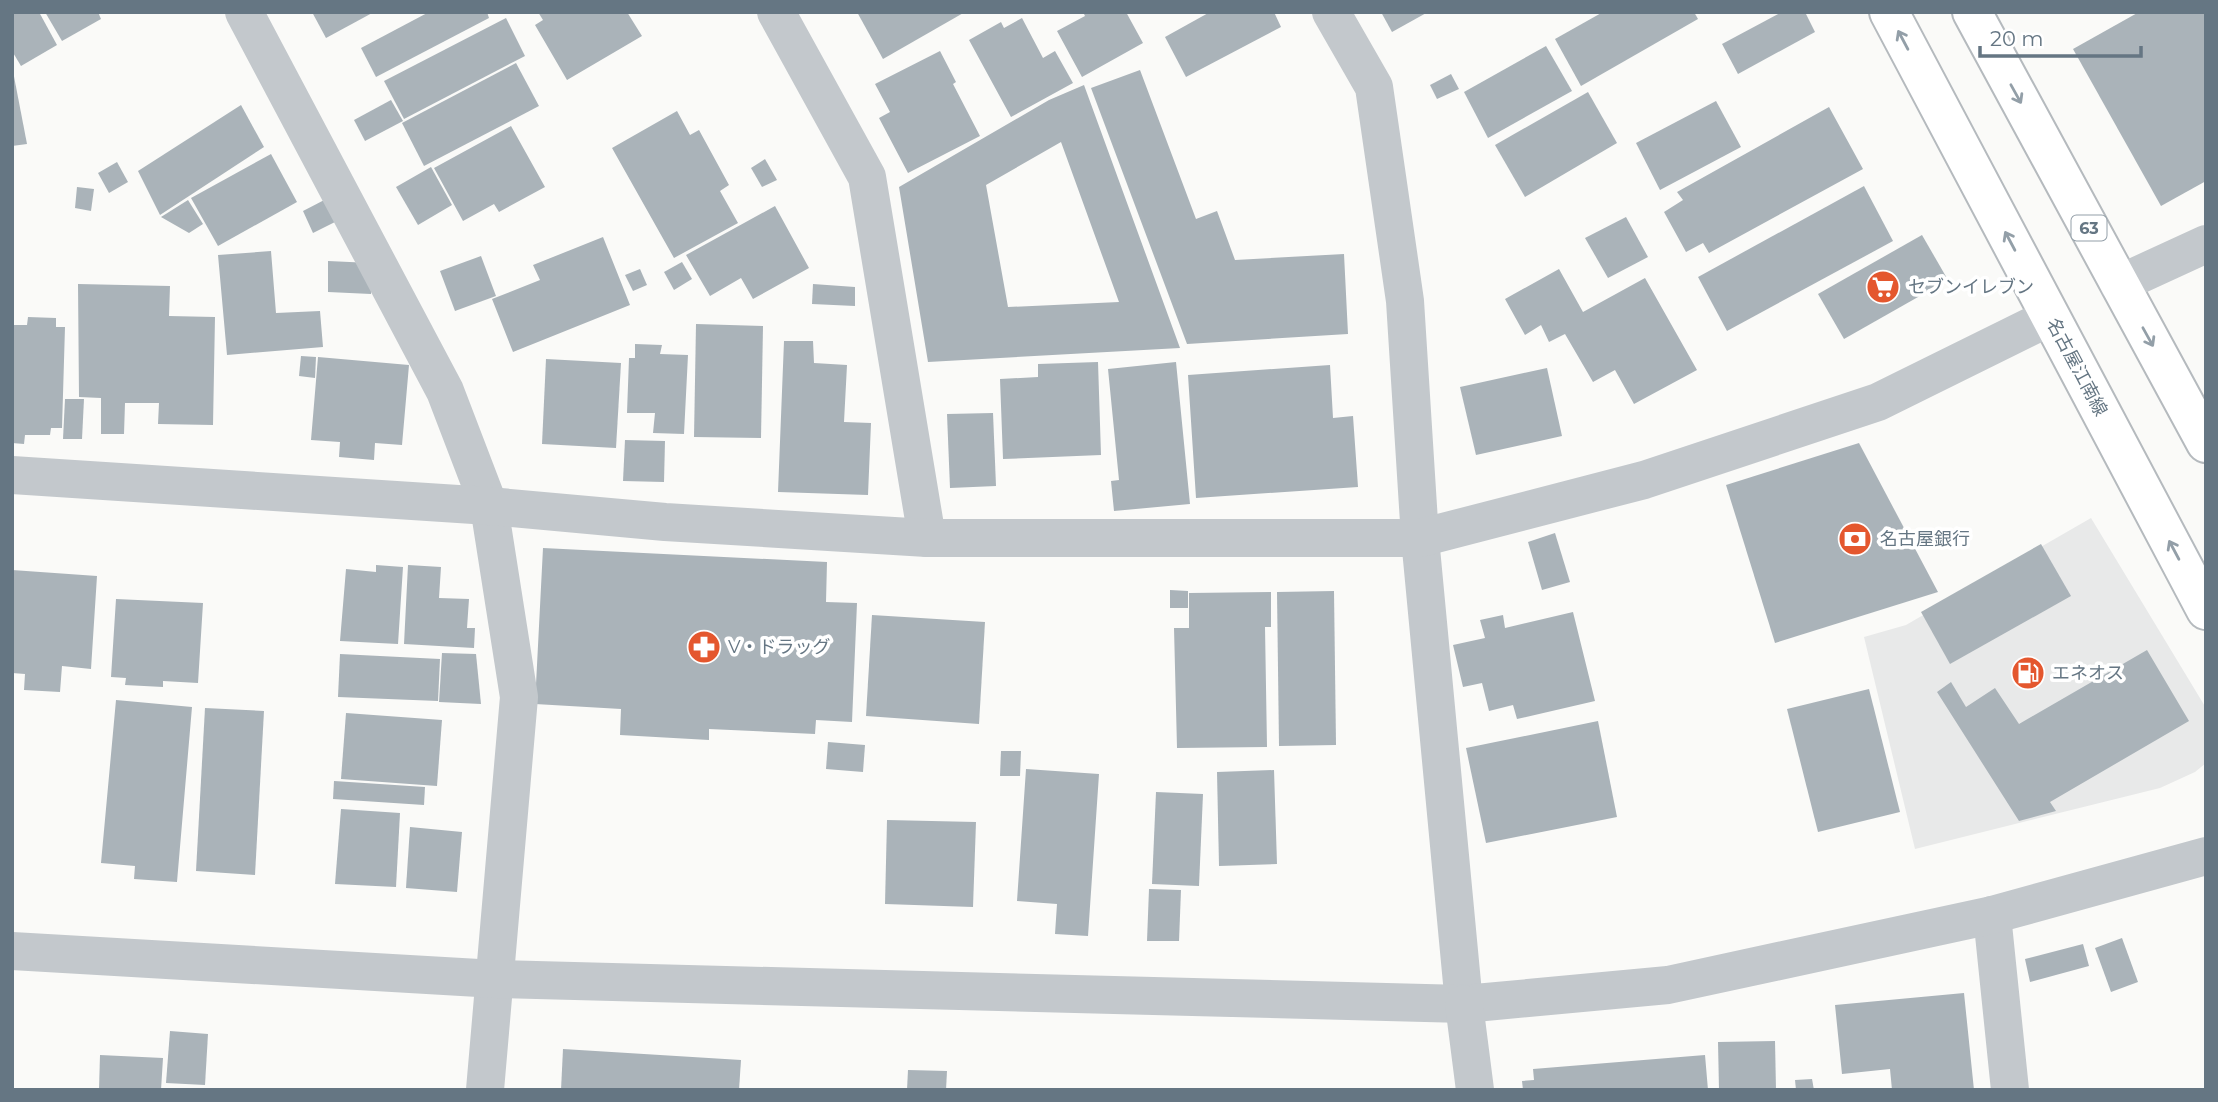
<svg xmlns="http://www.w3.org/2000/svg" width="2218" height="1102" viewBox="0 0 2218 1102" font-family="Montserrat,'Noto Sans JP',sans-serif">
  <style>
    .built { fill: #e8e9e9 }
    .building { fill: #aab3b9; fill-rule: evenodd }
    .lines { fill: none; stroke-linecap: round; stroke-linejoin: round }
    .primary-casing { stroke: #b5babe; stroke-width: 42 }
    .minor { stroke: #c3c8cc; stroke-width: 38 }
    .tertiary { stroke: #c3c8cc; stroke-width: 38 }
    .primary { stroke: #fff; stroke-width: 38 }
    .oneway { stroke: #939fa8 }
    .labels { text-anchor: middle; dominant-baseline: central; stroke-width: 7; stroke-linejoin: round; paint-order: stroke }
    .shield { fill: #fff; stroke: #939fa8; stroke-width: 2 }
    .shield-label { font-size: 16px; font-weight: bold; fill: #657683 }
    .poi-label { font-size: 18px; fill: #657683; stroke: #fff; text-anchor: start }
    .street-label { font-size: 18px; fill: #657683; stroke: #fff }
  </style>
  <rect width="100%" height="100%" fill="#fafaf8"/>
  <path class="built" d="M2091,518L2206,708V763L2195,772L2160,788L1915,849L1864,637L1906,625Z"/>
  <g class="building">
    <path d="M12,12H39L57,45L21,66L12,51Z"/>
    <path d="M45,12H98L101,19L62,41Z"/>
    <path d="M312,12H374L326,38Z"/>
    <path d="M429,12H487L489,18L376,77L361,48Z"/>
    <path d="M538,12H627L642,36L567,80L535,25L543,20Z"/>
    <path d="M857,12H965L883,59Z"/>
    <path d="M1083,12H1126L1143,43L1082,77L1057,31L1085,16Z"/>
    <path d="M1210,12H1274L1281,27L1186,77L1165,37Z"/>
    <path d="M1381,12H1428L1392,32Z"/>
    <path d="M1603,12H1694L1698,19L1581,86L1555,39Z"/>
    <path d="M1782,12H1805L1815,32L1738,74L1722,44Z"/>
    <path d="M2139,12H2206V181L2161,206L2073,49Z"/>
    <path d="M506,18L525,56L404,119L384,81Z"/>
    <path d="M1022,18L1043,58L1055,51L1073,83L1011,117L969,40L1001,22L1004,28Z"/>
    <path d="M1546,46L1572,91L1488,138L1464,92Z"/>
    <path d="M940,51L956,82L953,84L980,136L908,173L879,118L890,112L875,84Z"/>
    <path d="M516,63L539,106L424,166L402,123Z"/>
    <path d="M12,66L27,144L12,146Z"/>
    <path d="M1140,70L1196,219L1217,211L1235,260L1344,254L1348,334L1187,344L1091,88Z"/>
    <path d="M1451,74L1459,89L1437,99L1430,85Z"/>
    <path d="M1084,85L1180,348L928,362L899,187L1049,100ZM1061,142L1119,302L1008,307L986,185Z"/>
    <path d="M1588,92L1617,143L1525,197L1495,145Z"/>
    <path d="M391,100L403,121L365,141L354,120Z"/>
    <path d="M1716,101L1741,147L1660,190L1636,143Z"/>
    <path d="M241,105L264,147L160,215L138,171Z"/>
    <path d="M1829,107L1863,169L1709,253L1703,243L1686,252L1664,212L1683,200L1677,192Z"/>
    <path d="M677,111L690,135L699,130L729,185L720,191L738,223L674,258L612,148Z"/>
    <path d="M511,126L545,187L499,212L494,204L463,221L434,168Z"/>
    <path d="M271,154L297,202L218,246L191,198Z"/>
    <path d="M765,159L777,180L762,187L751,168Z"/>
    <path d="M117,162L128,182L109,193L98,173Z"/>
    <path d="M431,167L452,205L418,225L396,187Z"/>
    <path d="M1864,186L1893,241L1727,331L1698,277Z"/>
    <path d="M77,187L94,189L91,211L75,208Z"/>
    <path d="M332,196L343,218L313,233L303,211Z"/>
    <path d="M188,200L203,224L189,233L161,217Z"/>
    <path d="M775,206L809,268L753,299L741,278L710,296L686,255Z"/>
    <path d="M1626,217L1648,257L1608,278L1585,238Z"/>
    <path d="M1922,235L1948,280L1844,339L1818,294Z"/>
    <path d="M603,237L630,305L513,352L492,299L540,280L533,265Z"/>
    <path d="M271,251L276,313L320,311L323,347L227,355L218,255Z"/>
    <path d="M481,256L496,296L455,311L440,271Z"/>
    <path d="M328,261L371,263V294L328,292Z"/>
    <path d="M682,262L692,279L674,290L664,272Z"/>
    <path d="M640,269L647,285L633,291L625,275Z"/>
    <path d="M1559,269L1583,312L1645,278L1697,370L1634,404L1615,370L1593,382L1565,334L1549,342L1541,325L1525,335L1505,299Z"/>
    <path d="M78,284L170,286L169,316L215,317L213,425L158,424L159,403H125L124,434H101V398L79,397Z"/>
    <path d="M813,284L855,287V306L812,304Z"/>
    <path d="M28,317L56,318V327H65L62,428H51L50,435H25L24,444L12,443V325H27Z"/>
    <path d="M696,324L763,326L761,438L694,437Z"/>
    <path d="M784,341H813L814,363L847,365L844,422L871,423L868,495L778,492Z"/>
    <path d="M635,344L662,345L660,354L688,355L684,434L653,433L655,413H627L629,358H635Z"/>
    <path d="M301,356L316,357L315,378L299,376Z"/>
    <path d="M318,357L409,365L402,445L375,443L374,460L339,457L340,442L311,440Z"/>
    <path d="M546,359L621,363L616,448L542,444Z"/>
    <path d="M1098,362L1101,455L1003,459L1000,379L1038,377V364Z"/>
    <path d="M1176,362L1190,504L1114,511L1111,481L1119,480L1108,369Z"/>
    <path d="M1330,365L1333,418L1353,416L1358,487L1196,498L1188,375Z"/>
    <path d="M1547,368L1562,436L1476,455L1460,387Z"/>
    <path d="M65,399H84L82,439H63Z"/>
    <path d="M993,413L996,486L950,488L947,414Z"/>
    <path d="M625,440L665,441L664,482L623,481Z"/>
    <path d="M1859,443L1938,592L1775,643L1726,485Z"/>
    <path d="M1555,533L1570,582L1542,590L1528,542Z"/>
    <path d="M2041,544L2071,596L1950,664L1921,612Z"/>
    <path d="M543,548L827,562L826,602L857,603L852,722L816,720L815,734L709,729V740L620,735L621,709L535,704Z"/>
    <path d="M376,565L403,567L398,644L340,641L346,569L376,572Z"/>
    <path d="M408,565L441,567L439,598L469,599L467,628H475L474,648L404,644Z"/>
    <path d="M12,570L97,576L91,669L62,666L60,692L24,690L25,674L12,673Z"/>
    <path d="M1170,590L1188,591V608H1170Z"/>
    <path d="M1334,591L1336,745L1279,746L1277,592Z"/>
    <path d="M1271,592V627H1265L1267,747L1177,748L1174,628H1189V593Z"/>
    <path d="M116,599L203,603L198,683L163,681V687L125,685L126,678L111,677Z"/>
    <path d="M1573,612L1595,701L1517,719L1513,705L1489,711L1482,683L1463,687L1453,645L1485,638L1480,620L1503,615L1505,628Z"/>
    <path d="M872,615L985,622L979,724L866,716Z"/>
    <path d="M2147,650L2189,721L2050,802L2056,811L2019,821L1937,692L1951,682L1966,707L1995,688L2019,724Z"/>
    <path d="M442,653L476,654L481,704L439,702Z"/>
    <path d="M340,654L440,659L438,701L338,697Z"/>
    <path d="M1869,689L1900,812L1818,832L1787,709Z"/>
    <path d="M116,700L192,707L177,882L134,879L135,866L101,863Z"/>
    <path d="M205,708L264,711L255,875L196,871Z"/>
    <path d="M346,713L442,720L437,786L341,779Z"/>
    <path d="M1598,721L1617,817L1486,843L1466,748Z"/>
    <path d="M828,742L865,745L863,772L826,769Z"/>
    <path d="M1001,751H1021L1020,776H1000Z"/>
    <path d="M1026,769L1099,774L1088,936L1055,934L1057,904L1017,901Z"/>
    <path d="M1274,770L1277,864L1219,866L1217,772Z"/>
    <path d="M334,781L425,787L424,805L333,799Z"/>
    <path d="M1156,792L1203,794L1199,886L1152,884Z"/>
    <path d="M341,809L400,813L396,887L335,884Z"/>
    <path d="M887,820L976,822L973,907L885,904Z"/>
    <path d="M410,827L462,832L457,892L406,888Z"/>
    <path d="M1149,889L1181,890L1179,941H1147Z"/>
    <path d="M2122,938L2138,982L2111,992L2095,948Z"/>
    <path d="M2083,944L2089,966L2030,982L2025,959Z"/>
    <path d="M1964,993L1974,1090H1892L1890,1069L1842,1074L1835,1005Z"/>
    <path d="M170,1031L208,1034L205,1085L166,1083Z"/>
    <path d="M1775,1041L1776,1090H1719L1718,1042Z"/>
    <path d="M563,1049L741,1060L739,1090H561Z"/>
    <path d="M100,1055L163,1058L161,1090H99Z"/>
    <path d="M1705,1055L1708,1090H1523L1522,1081L1534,1080L1533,1069Z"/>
    <path d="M908,1070L947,1071L946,1090H907Z"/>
    <path d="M1812,1079L1814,1090H1796L1795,1080Z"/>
  </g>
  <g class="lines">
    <defs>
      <g id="primary">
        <path d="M1889,12L2206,610"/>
        <path d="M1972,12L2206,443"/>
      </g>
    </defs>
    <use href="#primary" class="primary-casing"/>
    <g class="minor">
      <path d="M244,12L445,391L489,506L519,697L485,1090"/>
      <path d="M776,12L867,177L927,538"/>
      <path d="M1331,12L1374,87L1405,301L1420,538L1464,1004"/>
      <path d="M2119,284L2206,244"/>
      <path d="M12,475L489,506L665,522L927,538H1420L1644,480L1878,402L2050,317"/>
      <path d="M1992,915L2010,1090"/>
    </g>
    <g class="tertiary">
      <path d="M12,951L496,979L1464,1004L1668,985L1992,915L2206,856"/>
      <path d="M1464,1004L1475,1090"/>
    </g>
    <use href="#primary" class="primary"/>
  </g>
  <defs><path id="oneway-shaft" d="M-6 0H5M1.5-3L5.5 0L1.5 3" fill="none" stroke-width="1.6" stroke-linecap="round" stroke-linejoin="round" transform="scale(1.75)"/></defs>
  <g class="oneway">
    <use href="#oneway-shaft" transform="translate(1903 40) rotate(-118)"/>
    <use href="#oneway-shaft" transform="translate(2016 94) rotate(61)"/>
    <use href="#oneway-shaft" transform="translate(2010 241) rotate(-118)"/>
    <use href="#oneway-shaft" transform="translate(2148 337) rotate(61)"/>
    <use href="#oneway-shaft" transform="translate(2174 550) rotate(-118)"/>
  </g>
  <defs>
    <symbol id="supermarket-disc" viewBox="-11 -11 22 22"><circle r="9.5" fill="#e4572e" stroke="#fff"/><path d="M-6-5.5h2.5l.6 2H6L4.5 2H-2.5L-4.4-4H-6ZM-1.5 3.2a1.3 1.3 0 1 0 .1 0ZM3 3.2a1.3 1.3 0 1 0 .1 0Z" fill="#fff"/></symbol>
    <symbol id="bank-disc" viewBox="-11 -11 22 22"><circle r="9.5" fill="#e4572e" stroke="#fff"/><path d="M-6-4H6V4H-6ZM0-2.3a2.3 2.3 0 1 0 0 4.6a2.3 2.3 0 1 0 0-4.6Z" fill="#fff"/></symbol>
    <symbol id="pharmacy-disc" viewBox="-11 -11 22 22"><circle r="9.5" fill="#e4572e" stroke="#fff"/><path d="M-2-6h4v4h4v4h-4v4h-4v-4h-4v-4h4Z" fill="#fff"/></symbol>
    <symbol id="fuel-disc" viewBox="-11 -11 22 22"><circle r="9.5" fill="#e4572e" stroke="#fff"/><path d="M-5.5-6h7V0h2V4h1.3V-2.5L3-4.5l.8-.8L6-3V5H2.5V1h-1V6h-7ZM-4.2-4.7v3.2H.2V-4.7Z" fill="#fff"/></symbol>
  </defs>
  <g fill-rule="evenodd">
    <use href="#supermarket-disc" x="1864" y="268" width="38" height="38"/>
    <use href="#bank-disc" x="1836" y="520" width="38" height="38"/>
    <use href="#pharmacy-disc" x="685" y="628" width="38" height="38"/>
    <use href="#fuel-disc" x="2009" y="654" width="38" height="38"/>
  </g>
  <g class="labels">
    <rect class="shield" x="2071.5" y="215.5" width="35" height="25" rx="5"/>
    <g class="shield-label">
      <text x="2089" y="228">63</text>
    </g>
    <g class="poi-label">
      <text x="1908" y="287">セブンイレブン</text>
      <text x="1880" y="539">名古屋銀行</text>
      <text x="728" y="647">V・ドラッグ</text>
      <text x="2052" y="673">エネオス</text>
    </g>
    <g class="street-label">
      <text transform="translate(2077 367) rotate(62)">名古屋江南線</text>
    </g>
  </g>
  <rect width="2218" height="1102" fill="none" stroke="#657683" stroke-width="28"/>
  <path d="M1980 46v10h161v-10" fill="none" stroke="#657683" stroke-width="3.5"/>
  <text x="1990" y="46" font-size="21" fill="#657683" stroke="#ffffff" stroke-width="5" paint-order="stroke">20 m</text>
</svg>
